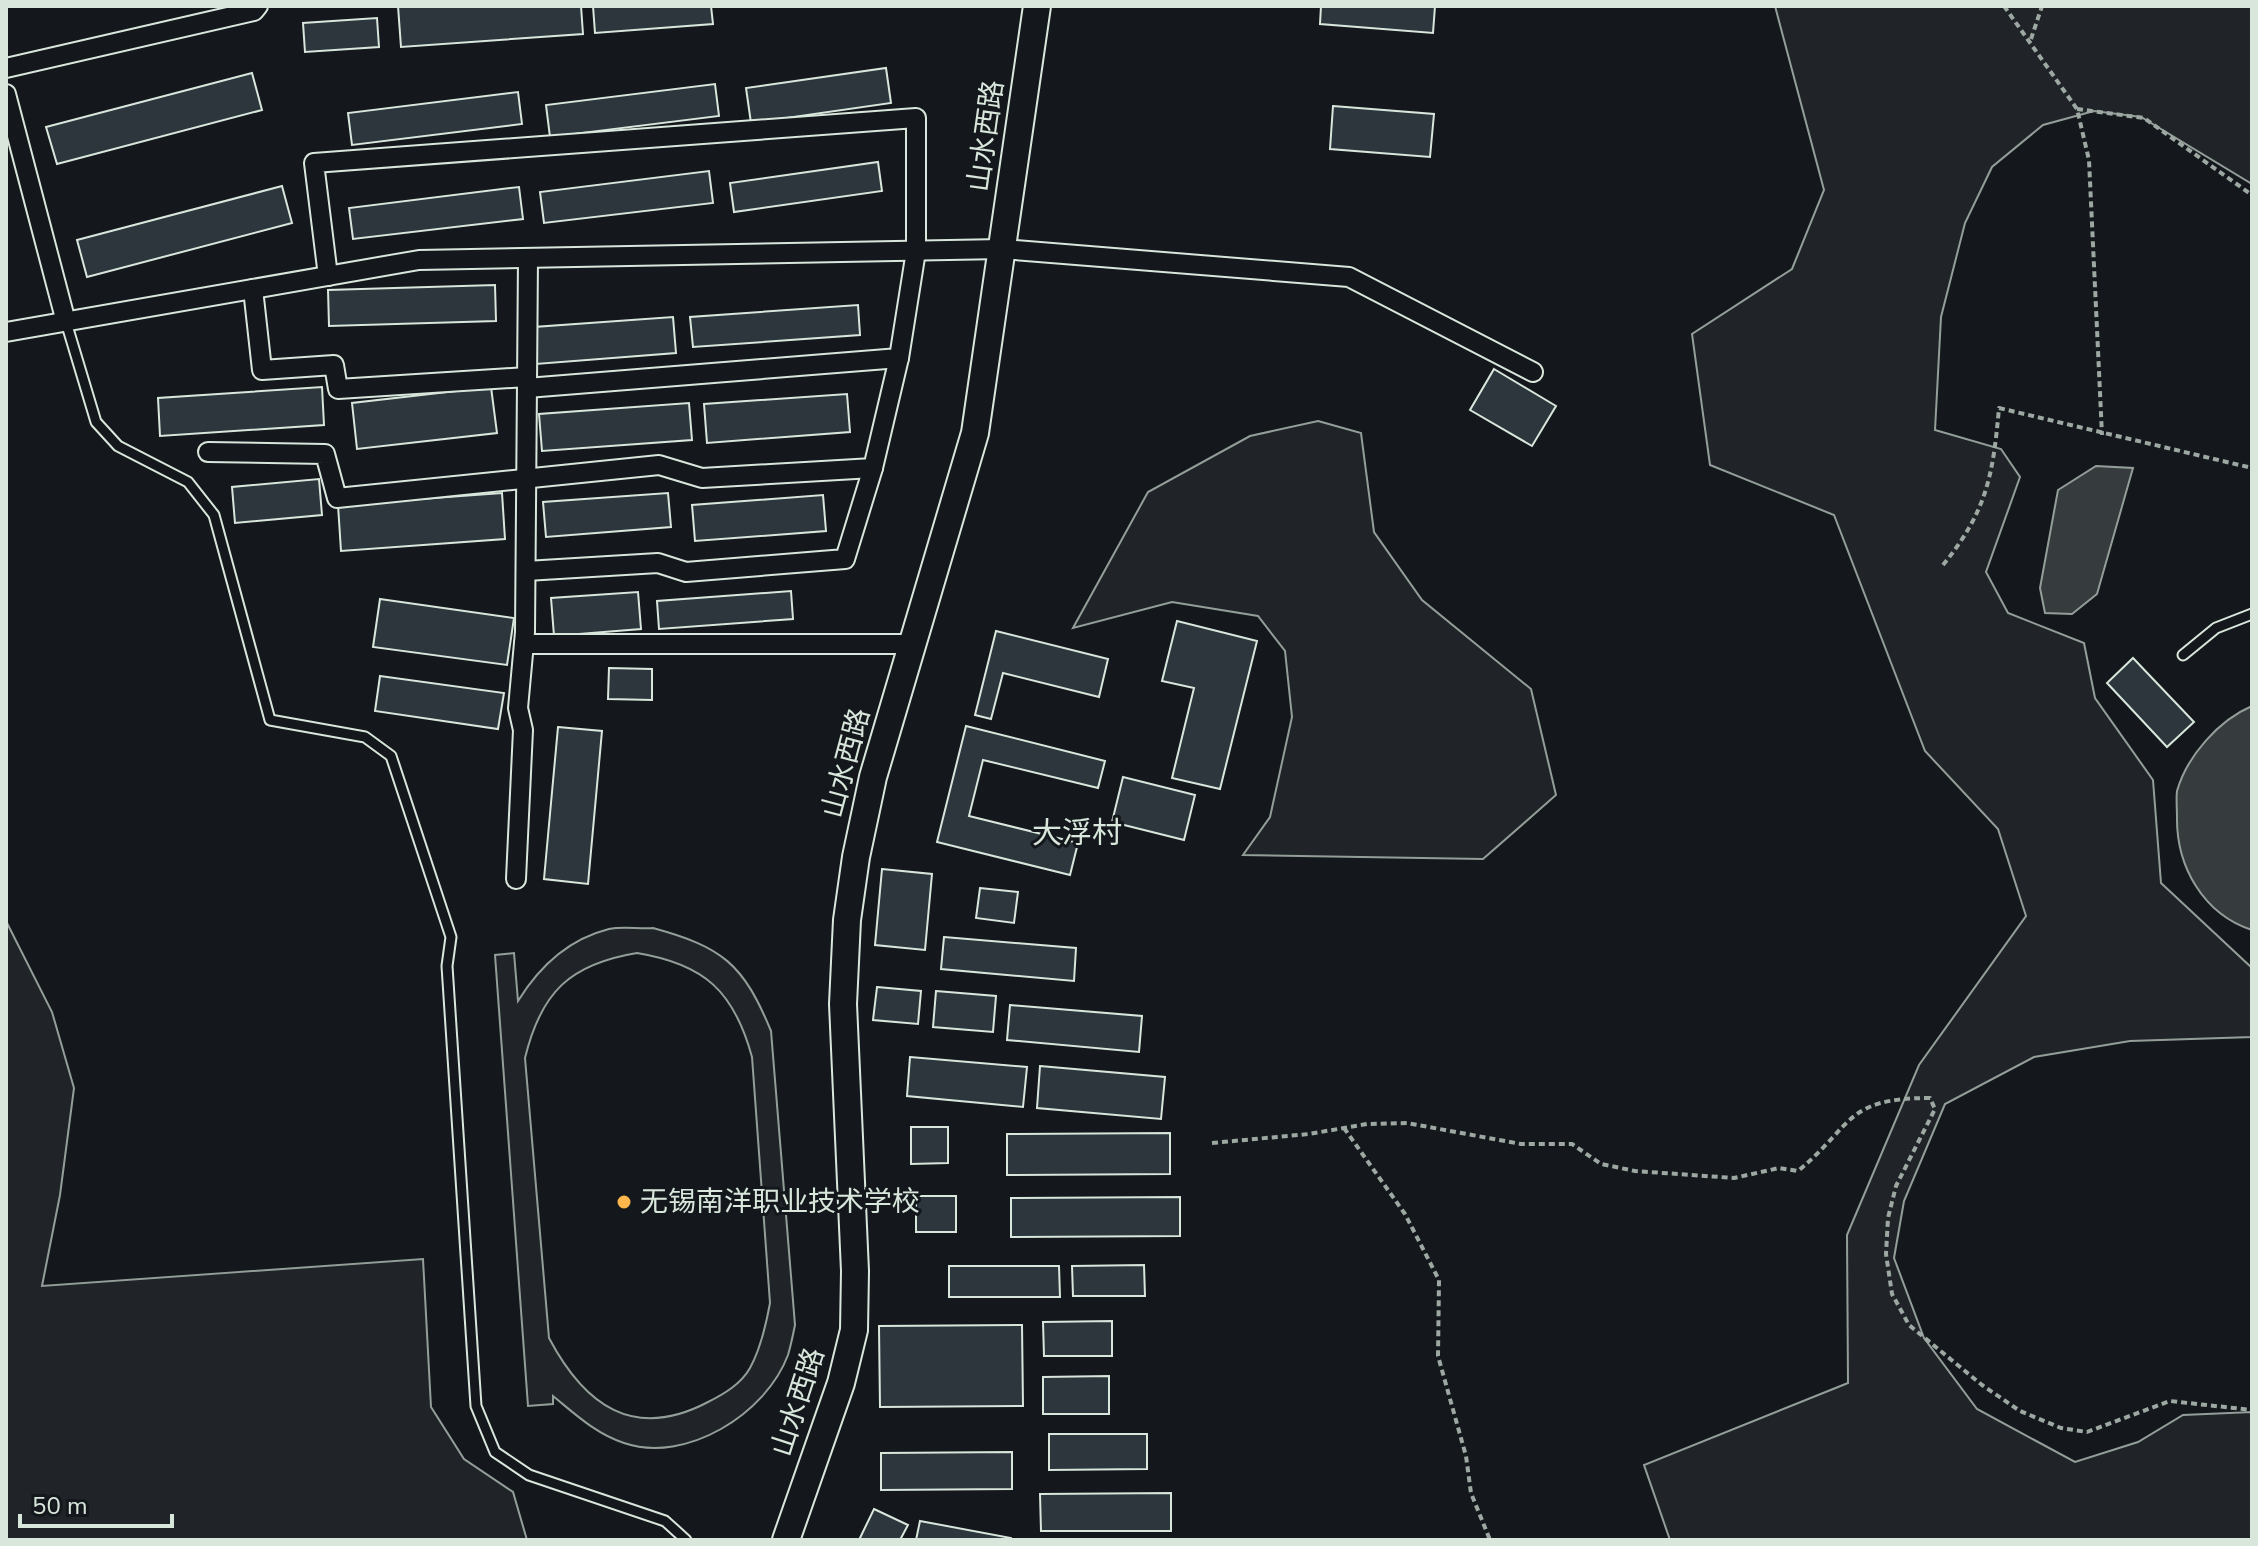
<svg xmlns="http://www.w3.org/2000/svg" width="2258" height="1546" viewBox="0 0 2258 1546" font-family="'Nunito Sans','Noto Sans SC',sans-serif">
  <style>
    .green { fill: #202428; stroke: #939e99; stroke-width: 2; fill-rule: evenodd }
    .water { fill: #363b3e; stroke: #939e99; stroke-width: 2 }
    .building { fill: #2c363c; stroke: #d8e6dc; stroke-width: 2 }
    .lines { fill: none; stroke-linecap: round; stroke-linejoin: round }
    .lane-casing { stroke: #d8e6dc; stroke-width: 13 }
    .street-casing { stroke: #d8e6dc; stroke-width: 22 }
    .secondary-casing { stroke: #d8e6dc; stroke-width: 30 }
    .path { stroke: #9da8a2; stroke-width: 4; stroke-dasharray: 6 4; stroke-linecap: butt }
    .lane { stroke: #14181c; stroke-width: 9 }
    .street { stroke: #14181c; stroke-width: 18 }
    .secondary { stroke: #14181c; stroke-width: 26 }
    .poi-dot { fill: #ffb74d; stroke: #14181c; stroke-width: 3 }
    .labels { text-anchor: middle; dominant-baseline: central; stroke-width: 6; stroke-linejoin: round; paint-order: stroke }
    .street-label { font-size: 28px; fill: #d8e6dc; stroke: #14181c }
    .poi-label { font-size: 28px; fill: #d8e6dc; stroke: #14181c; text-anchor: start }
    .neighbourhood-label { font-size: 30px; fill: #d8e6dc; stroke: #14181c }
  </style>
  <rect width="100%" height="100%" fill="#14181c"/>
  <g class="green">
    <path d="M1775,6H2252V184L2141,117L2094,111L2043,125L1992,167L1965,223L1941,317L1935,430L2001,449L2020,477L1986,572L2008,613L2084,643L2095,698L2153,780L2161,883L2252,968V1037L2130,1041L2034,1057L1945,1104L1904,1201L1894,1258L1924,1338L1977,1409L2075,1462L2138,1442L2183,1415L2252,1412V1540H1670L1644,1465L1848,1383L1847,1235L1919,1065L2026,916L1998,829L1925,751L1834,515L1710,465L1692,334L1792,269L1824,190Z"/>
    <path d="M1318,421L1361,433L1374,532L1422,600L1531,689L1556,795L1483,859L1243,855L1270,817L1292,717L1285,651L1258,616L1172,602L1073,628L1148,492L1250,436Z"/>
    <path d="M6,921L52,1012L74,1088L60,1195L42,1286L423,1259L431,1407L464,1459L513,1492L527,1540H6Z"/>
    <path d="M653,928C722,947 743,963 771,1031L795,1325C793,1335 791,1345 788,1355C766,1414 686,1464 624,1443C596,1434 575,1414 553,1396V1404L528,1406L495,955L514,953L518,1001C539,967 569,939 609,929C622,926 639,929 653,928ZM637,953C704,964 734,991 752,1057L770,1303C766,1325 761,1348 750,1368C741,1384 724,1394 708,1402C634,1441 585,1406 549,1338L525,1058C541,992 570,964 637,953Z"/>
  </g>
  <g class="water">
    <path d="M2096,466L2133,468L2097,594L2072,614L2045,613L2040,588L2058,490Z"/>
    <path d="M2252,706V930C2203,914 2176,866 2177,816C2177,809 2176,799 2177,791C2187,756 2219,720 2252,706Z"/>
  </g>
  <g class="building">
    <path d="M398,6H581L583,34L401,47Z"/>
    <path d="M593,6H711L713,24L595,33Z"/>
    <path d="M1321,6H1435L1433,33L1320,24Z"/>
    <path d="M377,18L379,47L305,52L303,23Z"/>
    <path d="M886,68L891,103L751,123L746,88Z"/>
    <path d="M252,73L262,110L57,164L46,127Z"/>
    <path d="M715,84L719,116L550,137L546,105Z"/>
    <path d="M518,92L522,124L352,145L348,113Z"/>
    <path d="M1333,106L1434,114L1430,157L1330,149Z"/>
    <path d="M878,162L882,191L734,212L730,183Z"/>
    <path d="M709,171L713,203L544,223L540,192Z"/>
    <path d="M282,186L292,223L87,277L77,240Z"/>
    <path d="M519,187L523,219L353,239L349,208Z"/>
    <path d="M495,285L496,321L329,326L328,290Z"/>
    <path d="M858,305L860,335L693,347L690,317Z"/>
    <path d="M673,317L676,353L536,364L534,327Z"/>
    <path d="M1494,369L1556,406L1532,446L1470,410Z"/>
    <path d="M322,387L324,425L160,436L158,398Z"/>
    <path d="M491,387L497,433L357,449L352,403Z"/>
    <path d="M847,394L850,432L707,443L704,404Z"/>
    <path d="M689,403L692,440L542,451L539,414Z"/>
    <path d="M319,479L322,515L235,523L232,487Z"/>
    <path d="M502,493L505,539L341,551L338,505Z"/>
    <path d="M668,493L671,527L546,537L543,502Z"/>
    <path d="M823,495L826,531L695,541L692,505Z"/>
    <path d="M791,591L793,619L659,629L657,601Z"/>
    <path d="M638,592L641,629L554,636L551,598Z"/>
    <path d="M380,599L514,618L507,665L373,647Z"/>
    <path d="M1177,621L1257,641L1220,789L1172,778L1194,688L1162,681Z"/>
    <path d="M996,631L1108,659L1099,697L1003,673L991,719L975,715Z"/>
    <path d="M2133,658L2194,722L2167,747L2107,683Z"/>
    <path d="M609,668L652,669V700L608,699Z"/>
    <path d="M380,676L504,693L498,729L375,711Z"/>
    <path d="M966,726L1105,761L1098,788L983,760L969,816L1078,843L1070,875L937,842Z"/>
    <path d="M558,727L602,731L588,884L544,879Z"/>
    <path d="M1123,777L1195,795L1184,840L1112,822Z"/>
    <path d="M882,869L932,874L925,950L875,945Z"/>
    <path d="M980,888L1018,892L1014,923L976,918Z"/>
    <path d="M944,937L1076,948L1074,981L941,969Z"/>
    <path d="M877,987L921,991L918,1024L873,1020Z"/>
    <path d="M936,991L996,996L993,1032L933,1027Z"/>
    <path d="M1010,1005L1142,1016L1139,1052L1007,1040Z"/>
    <path d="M910,1057L1027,1067L1023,1107L907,1096Z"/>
    <path d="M1040,1066L1165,1077L1161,1119L1037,1108Z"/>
    <path d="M911,1127H948V1163L911,1164Z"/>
    <path d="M1170,1133V1174L1007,1175V1134Z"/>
    <rect x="916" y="1196" width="40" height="36"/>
    <path d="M1180,1197V1236L1011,1237V1198Z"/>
    <path d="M1144,1265L1145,1296H1073L1072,1266Z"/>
    <path d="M949,1266H1059L1060,1297H949Z"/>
    <path d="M1112,1321V1356H1044L1043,1322Z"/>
    <path d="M1022,1325L1023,1406L880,1407L879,1326Z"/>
    <path d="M1109,1376V1414H1043V1377Z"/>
    <path d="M1049,1434H1147V1469L1049,1470Z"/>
    <path d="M1012,1452V1489L881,1490V1453Z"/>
    <path d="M1171,1493V1531H1041L1040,1494Z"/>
    <path d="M874,1509L908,1525L900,1540H859Z"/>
    <path d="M920,1521L1011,1538V1540H916Z"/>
  </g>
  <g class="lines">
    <defs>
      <g id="lane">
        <path d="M66,322L96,422L118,446L188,482L214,515L270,720L365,737L391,756L451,937L447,966L476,1406L495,1452L529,1475L665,1521L686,1540"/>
        <path d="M2183,655L2216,628L2252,614"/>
      </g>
      <g id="street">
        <path d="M6,68L254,11L258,6"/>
        <path d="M6,94L66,322"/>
        <path d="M328,276L314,163L916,118V251L899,358L527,388"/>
        <path d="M253,289L262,370L334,365L338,389L527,377"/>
        <path d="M6,332L419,260L1002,249L1349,277L1533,372"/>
        <path d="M208,452L325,454L337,498L659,465L702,478L873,468L899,358"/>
        <path d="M526,571L658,563L686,572L845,559L873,468"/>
        <path d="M524,644H912"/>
        <path d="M516,879L523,730L518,708L525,632L528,258"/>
      </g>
      <path id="secondary" d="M786,1540L841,1383L854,1330L855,1271L843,1004L847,920L856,857L873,777L975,433L1037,6"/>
    </defs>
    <use href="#lane" class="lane-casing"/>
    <use href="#street" class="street-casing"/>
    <use href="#secondary" class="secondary-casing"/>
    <g class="path">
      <path d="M2004,6L2077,109L2089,160L2102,435"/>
      <path d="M2031,39L2042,6"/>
      <path d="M2077,109L2144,118L2252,195"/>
      <path d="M1943,565C1987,511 1993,475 1999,408L2252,468"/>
      <path d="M1344,1128L1405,1214L1439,1280L1438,1356L1466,1456L1471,1493L1490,1540"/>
      <path d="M1212,1143L1309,1134L1367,1124L1407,1123L1521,1144H1572L1601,1164L1635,1171L1734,1178L1779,1168L1798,1171C1854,1125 1844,1098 1930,1098L1935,1109L1896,1186L1888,1218L1886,1254L1892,1294L1909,1325L1982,1385L2020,1411L2061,1428L2087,1432L2170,1401L2252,1410"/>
    </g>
    <use href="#lane" class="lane"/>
    <use href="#street" class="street"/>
    <use href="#secondary" class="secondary"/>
  </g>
  <circle class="poi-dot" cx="624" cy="1202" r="8"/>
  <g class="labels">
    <g class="street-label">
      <text transform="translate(986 136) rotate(-82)">山水西路</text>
      <text transform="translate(846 763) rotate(-75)">山水西路</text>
      <text transform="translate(798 1402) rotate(-72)">山水西路</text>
    </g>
    <g class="poi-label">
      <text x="640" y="1202">无锡南洋职业技术学校</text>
    </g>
    <g class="neighbourhood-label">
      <text x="1077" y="833">大浮村</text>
    </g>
  </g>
  <rect width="2258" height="1546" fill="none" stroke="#d8e6dc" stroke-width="16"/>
  <path d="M20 1514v12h152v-12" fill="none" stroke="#d8e6dc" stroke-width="4"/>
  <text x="32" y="1514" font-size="24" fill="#d8e6dc" stroke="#14181c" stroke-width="6" paint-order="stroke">50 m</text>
</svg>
